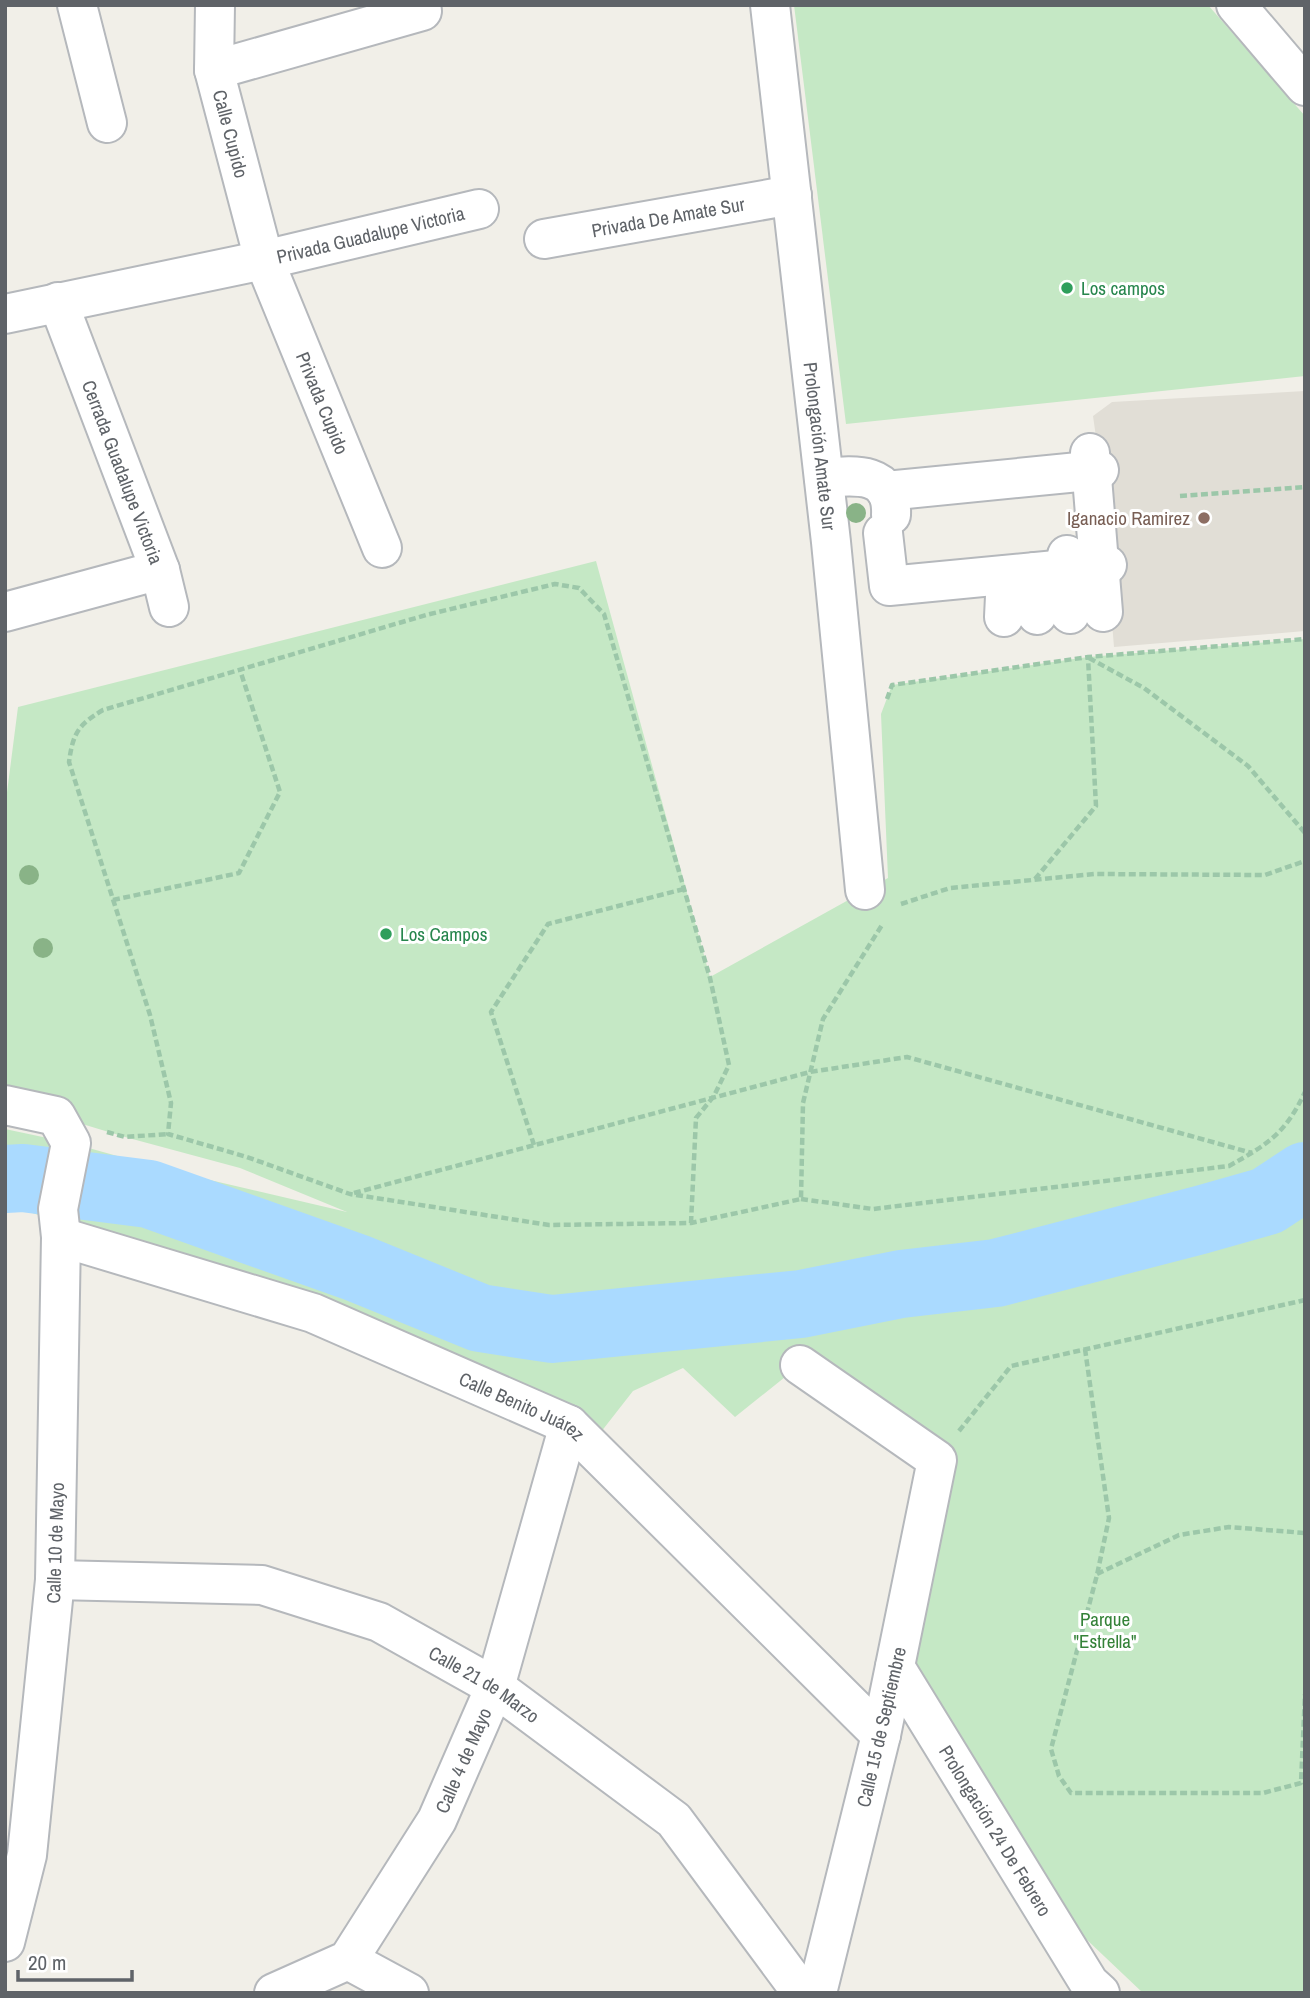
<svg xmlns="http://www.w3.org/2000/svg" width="1310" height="1998" viewBox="0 0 1310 1998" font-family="'Archivo Narrow',sans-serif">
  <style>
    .education { fill: #e1ded6 }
    .green { fill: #c5e8c5 }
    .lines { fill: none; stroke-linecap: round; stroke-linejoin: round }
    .river { stroke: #aadaff; stroke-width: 68 }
    .minor-casing { stroke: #b5b8bc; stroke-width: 42 }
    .path { stroke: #9cc7a9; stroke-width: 4.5; stroke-dasharray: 7 3.5; stroke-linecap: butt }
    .minor { stroke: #fff; stroke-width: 38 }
    .tree { fill: #89b387 }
    .leisure-dot { fill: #2e9e5b; stroke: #fff; stroke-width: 2.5 }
    .education-dot { fill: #8d6e63; stroke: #fff; stroke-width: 2.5 }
    .labels { text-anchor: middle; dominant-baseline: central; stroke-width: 6; stroke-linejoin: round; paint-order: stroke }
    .street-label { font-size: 19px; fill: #5f6368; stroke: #fff }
    .leisure-label { font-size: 19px; fill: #27864d; stroke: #fff; text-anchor: start }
    .education-label { font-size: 19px; fill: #785e54; stroke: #fff; text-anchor: end }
    .park-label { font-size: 19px; fill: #348238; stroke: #fff }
  </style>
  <rect width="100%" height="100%" fill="#f1efe8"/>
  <path class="education" d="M1305,391V631L1114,647L1098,451L1093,416L1112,402Z"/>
  <g class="green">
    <path d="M794,5H1208L1305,116V376L846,424Z"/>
    <path d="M596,561L710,977L888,878L881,714L892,685L1088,657L1305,639V1993H1143L1028,1884L895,1667L937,1460L800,1365L735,1417L683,1368L633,1391L590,1446L42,1216L9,1206L5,1221V1129L71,1143L167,1170L347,1212L240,1168L125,1137L56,1116L5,1105V808L18,707Z"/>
  </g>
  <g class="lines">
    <path class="river" d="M5,1179L23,1178L149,1194L357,1268L480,1318L552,1329L801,1304L901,1284L996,1273L1200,1220L1267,1201L1305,1176"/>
    <defs>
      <g id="minor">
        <path d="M77,5L107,123"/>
        <path id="s1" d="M215,5L214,70L264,260L382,548"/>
        <path id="s2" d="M770,5L831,542L865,890"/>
        <path d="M1236,5L1305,86"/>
        <path d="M214,70L422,11"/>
        <path id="s3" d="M544,239L792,195"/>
        <path id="s4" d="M58,302L160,570L169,607"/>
        <path id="s5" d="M5,314L264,260L479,209"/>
        <path d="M1090,453L1103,612"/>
        <path d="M824,478C855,475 893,471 891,515"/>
        <path d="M886,491L1099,470"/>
        <path d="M883,533L889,586L1107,565"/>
        <path d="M1067,555L1070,614"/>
        <path d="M1035,572L1037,615"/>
        <path d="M5,612L160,570"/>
        <path d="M1004,617L1006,575"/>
        <path d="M5,1105L56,1116L71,1143L58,1209L61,1237L55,1580L27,1855L5,1942"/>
        <path id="s6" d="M61,1237L313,1313L569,1425L881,1735"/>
        <path d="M800,1365L937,1460L881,1735L817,1993"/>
        <path id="s7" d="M55,1580L262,1585L379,1622L495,1687L674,1820L802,1993"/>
        <path id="s8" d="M895,1667L1089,1983L1100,1993"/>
        <path d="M348,1960L409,1993"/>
        <path id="s9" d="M274,1993L348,1960L437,1820L495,1687L569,1425"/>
      </g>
    </defs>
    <use href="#minor" class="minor-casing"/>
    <g class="path">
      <path d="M1180,496L1305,487"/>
      <path d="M1089,658L1144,688L1248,766L1305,833"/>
      <path d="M887,699L892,685L1088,657L1305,639"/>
      <path d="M1035,879L1096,806L1088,658"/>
      <path d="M113,900L239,873L280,792L240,670"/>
      <path d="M901,904L950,888L1094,874L1265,875L1305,861"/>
      <path d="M107,1132L125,1137L168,1134"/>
      <path d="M534,1145L491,1012L548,924L684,889"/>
      <path d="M354,1193L810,1072L907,1057L1252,1153"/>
      <path d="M801,1199L873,1209L1229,1166C1268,1144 1285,1134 1305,1092"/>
      <path d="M691,1223L696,1118L714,1096L729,1065L710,978L604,614L579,588L555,584L426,615L103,710C78,725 73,733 69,762L150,1015L171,1103L168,1134L247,1157L350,1194L549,1225L691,1223L801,1199L803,1103L823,1019L882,925"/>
      <path d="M1085,1349L1109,1518L1097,1575L1051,1749L1059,1776L1071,1793H1263L1301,1783L1305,1694"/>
      <path d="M959,1431L1011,1366L1305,1300"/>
      <path d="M1097,1574L1179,1535L1229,1527L1305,1533"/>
    </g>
    <use href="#minor" class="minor"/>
  </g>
  <g class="tree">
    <circle cx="856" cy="513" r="10"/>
    <circle cx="29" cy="875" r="10"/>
    <circle cx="43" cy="948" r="10"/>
  </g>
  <g class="leisure-dot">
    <circle cx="1067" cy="288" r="7"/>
    <circle cx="386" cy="934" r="7"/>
  </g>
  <circle class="education-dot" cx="1204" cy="518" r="7"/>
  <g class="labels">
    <g class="street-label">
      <text stroke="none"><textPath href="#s1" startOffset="131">Calle Cupido</textPath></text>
      <text stroke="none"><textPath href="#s3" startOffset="126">Privada De Amate Sur</textPath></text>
      <text stroke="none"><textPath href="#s5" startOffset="374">Privada Guadalupe Victoria</textPath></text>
      <text stroke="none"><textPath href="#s1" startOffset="416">Privada Cupido</textPath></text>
      <text stroke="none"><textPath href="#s2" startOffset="444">Prolongación Amate Sur</textPath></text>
      <text stroke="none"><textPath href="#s4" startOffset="182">Cerrada Guadalupe Victoria</textPath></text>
      <text stroke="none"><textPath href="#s6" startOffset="492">Calle Benito Juárez</textPath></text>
      <text transform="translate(55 1543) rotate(-88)">Calle 10 de Mayo</text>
      <text stroke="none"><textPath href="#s7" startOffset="452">Calle 21 de Marzo</textPath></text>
      <text transform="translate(881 1727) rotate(-77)">Calle 15 de Septiembre</text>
      <text stroke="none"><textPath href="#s9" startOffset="312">Calle 4 de Mayo</textPath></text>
      <text stroke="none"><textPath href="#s8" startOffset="192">Prolongación 24 De Febrero</textPath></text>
    </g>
    <g class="leisure-label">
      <text x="1081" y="288">Los campos</text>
      <text x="400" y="934">Los Campos</text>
    </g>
    <g class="education-label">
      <text x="1190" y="518">Iganacio Ramirez</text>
    </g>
    <g class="park-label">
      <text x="1105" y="1619">Parque<tspan x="1105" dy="22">"Estrella"</tspan></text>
    </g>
  </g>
  <rect width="1310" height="1998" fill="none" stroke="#5f6368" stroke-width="14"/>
  <path d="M18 1970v10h114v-10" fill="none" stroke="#5f6368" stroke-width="3.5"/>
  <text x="28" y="1970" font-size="21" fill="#5f6368" stroke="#ffffff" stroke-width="5" paint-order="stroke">20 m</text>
</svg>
